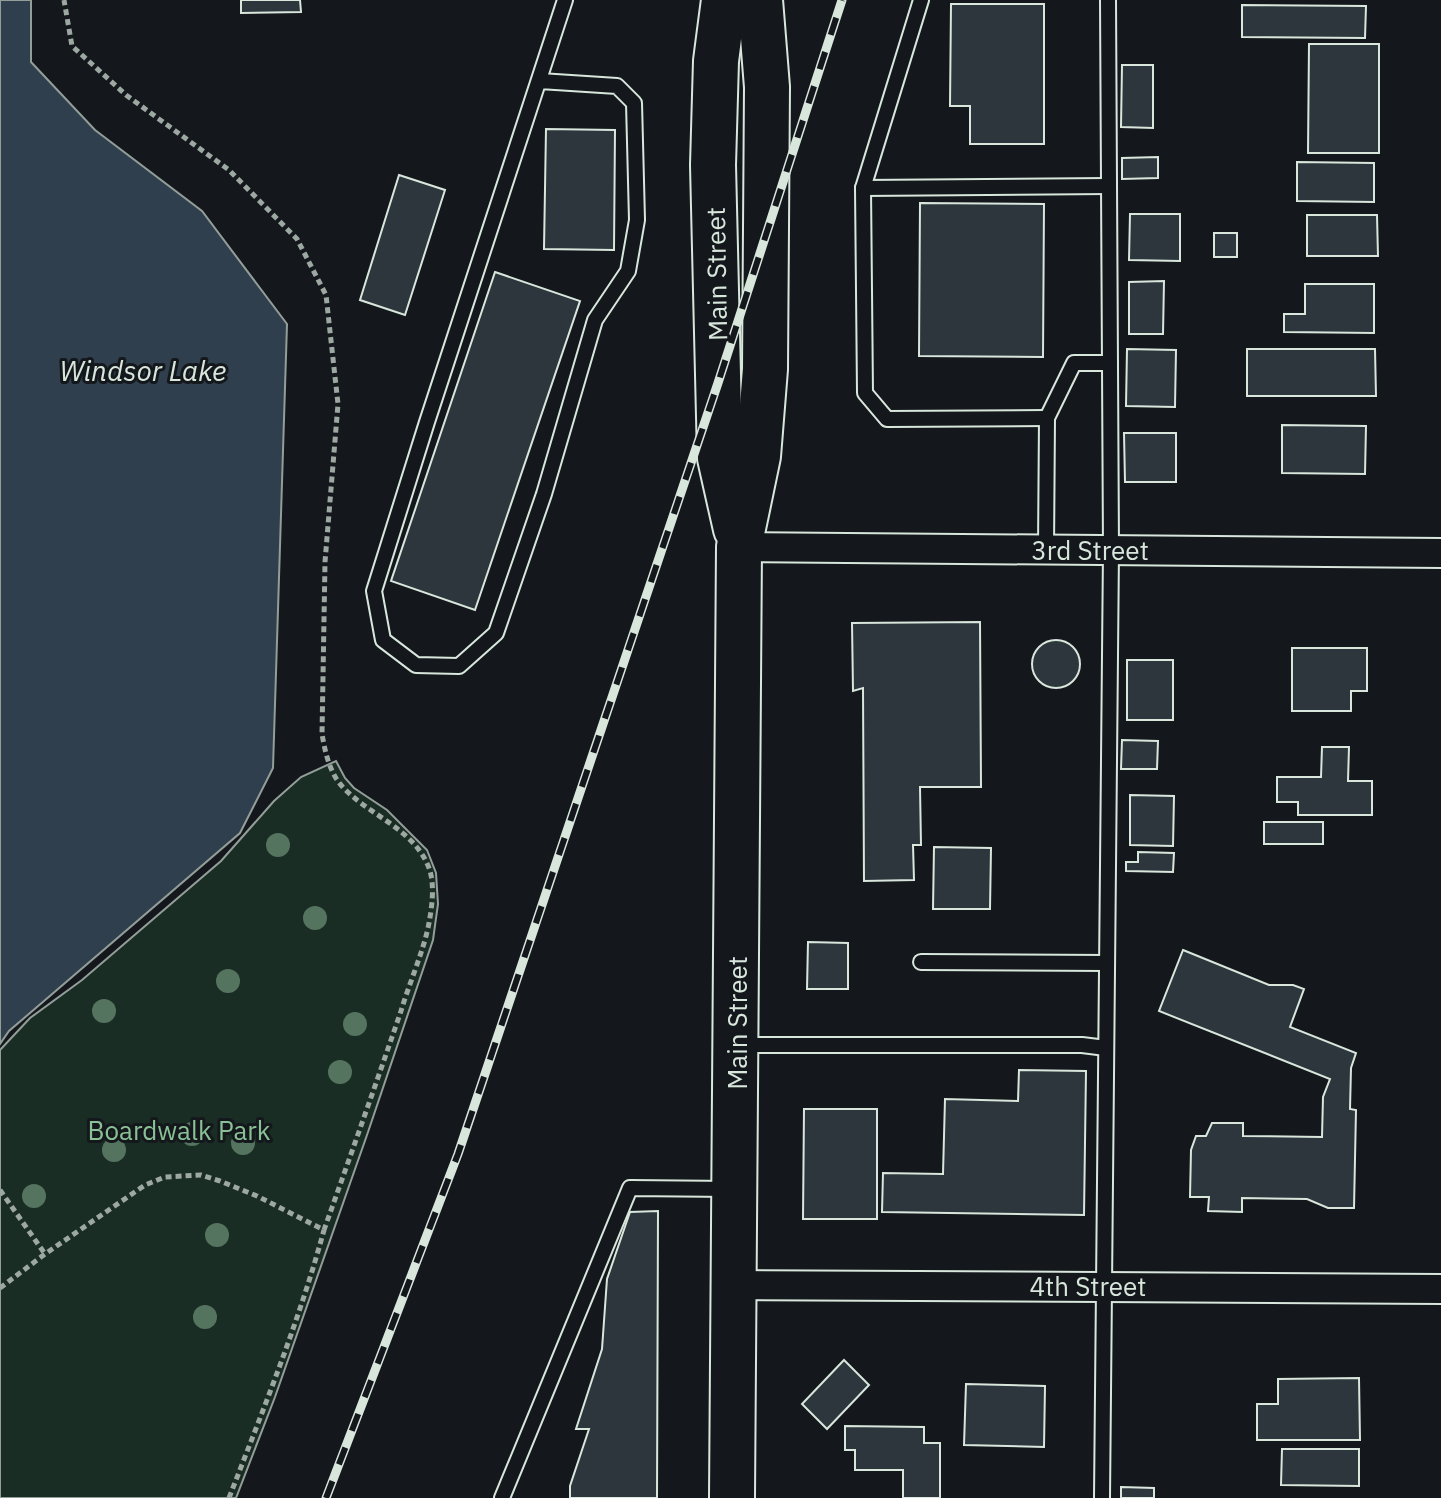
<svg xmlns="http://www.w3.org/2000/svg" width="1441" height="1498" viewBox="0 0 1441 1498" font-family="'IBM Plex Sans',sans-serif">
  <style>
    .green { fill: #1a2d24; stroke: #939e99; stroke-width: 2 }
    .water { fill: #2f3f4d; stroke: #939e99; stroke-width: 2 }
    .building { fill: #2c363c; stroke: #d8e6dc; stroke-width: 2 }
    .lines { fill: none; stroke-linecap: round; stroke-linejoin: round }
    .service-casing { stroke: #d8e6dc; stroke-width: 18 }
    .minor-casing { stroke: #d8e6dc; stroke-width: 32 }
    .primary-casing { stroke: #d8e6dc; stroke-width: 48 }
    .path { stroke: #9da8a2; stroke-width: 5; stroke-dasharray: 6 4; stroke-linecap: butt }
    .service { stroke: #14181c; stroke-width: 14 }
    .minor { stroke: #14181c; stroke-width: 28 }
    .primary { stroke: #14181c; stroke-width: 44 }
    .rail-casing { stroke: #d8e6dc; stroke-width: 9 }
    .rail { stroke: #14181c; stroke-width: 6; stroke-dasharray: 18; stroke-linecap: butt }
    .tree { fill: #55745f }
    .labels { text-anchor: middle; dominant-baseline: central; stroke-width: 6; stroke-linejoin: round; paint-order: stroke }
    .street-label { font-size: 26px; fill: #d8e6dc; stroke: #14181c }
    .park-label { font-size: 26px; fill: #8ac095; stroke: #14181c }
    .water-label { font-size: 28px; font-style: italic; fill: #d8e6dc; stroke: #14181c }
  </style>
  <rect width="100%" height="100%" fill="#14181c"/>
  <path class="green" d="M336,761L345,778L354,788L387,810L427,850L436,873L438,904L433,940L367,1135L275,1397L236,1498H0V1050L30,1018L82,980L221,861L274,801L301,777Z"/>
  <path class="water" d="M0,0H31V62L95,130L202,211L287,324L273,768L240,833L9,1031L0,1044Z"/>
  <g class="building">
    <path d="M241,0H300L301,12L241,13Z"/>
    <path d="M951,4H1044V144H970V106H950Z"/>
    <path d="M1242,5L1366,6L1365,38L1242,37Z"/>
    <path d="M1309,44H1379V153H1308Z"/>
    <path d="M1122,65H1153V128L1121,127Z"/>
    <path d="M546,129L615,130L614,250L544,249Z"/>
    <path d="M1158,157V178L1122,179V158Z"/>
    <path d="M1297,162L1374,163V202L1297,201Z"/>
    <path d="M399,175L445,190L405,315L360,300Z"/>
    <path d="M920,203L1044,204L1043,357L919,356Z"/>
    <path d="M1130,214H1180V261L1129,260Z"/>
    <path d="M1307,215H1377L1378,256H1307Z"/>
    <rect x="1214" y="233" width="23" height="24"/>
    <path d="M495,272L580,301L475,610L391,581Z"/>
    <path d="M1164,281L1163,334H1129V282Z"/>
    <path d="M1305,284H1374V333L1284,332V314H1305Z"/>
    <path d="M1127,349L1176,350L1175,407L1126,406Z"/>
    <path d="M1247,349H1375L1376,396H1247Z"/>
    <path d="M1282,425L1366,426L1365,474L1282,473Z"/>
    <path d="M1124,433H1176V482H1125Z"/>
    <path d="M980,622L981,787H920L921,845H913L914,880L864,881L863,688L853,691L852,623Z"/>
    <circle cx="1056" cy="664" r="24"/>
    <path d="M1292,648H1367V691H1351V711H1292Z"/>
    <rect x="1127" y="660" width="46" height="60"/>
    <path d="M1122,740L1158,741L1157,769H1121Z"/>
    <path d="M1322,747H1349L1348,781H1372V815H1298V802H1277V777H1321Z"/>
    <path d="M1130,795L1174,796L1173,846L1130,845Z"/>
    <rect x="1264" y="822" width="59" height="22"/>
    <path d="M934,847L991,848L990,909H933Z"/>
    <path d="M1138,852L1174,853L1173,872L1126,871V862H1138Z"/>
    <path d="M808,942L848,943V989H807Z"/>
    <path d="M1183,950L1269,985H1293L1304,989L1290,1027L1356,1053L1351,1068L1350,1109L1356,1110L1354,1208H1328L1307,1199L1242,1198V1212L1208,1211L1209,1197H1190L1191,1150L1196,1136H1206L1212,1123H1243V1136L1322,1137L1323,1097L1330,1079L1159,1011Z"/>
    <path d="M1019,1070L1086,1071L1084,1215L882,1212L883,1173L943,1174L945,1099L1018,1101Z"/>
    <path d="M804,1109H877V1219H803Z"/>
    <path d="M658,1211L657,1498H570V1486L589,1429H576L602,1349L607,1279L630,1212Z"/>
    <path d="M844,1360L869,1385L827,1429L802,1404Z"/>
    <path d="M1359,1378L1360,1440H1257V1404H1278V1379Z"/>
    <path d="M966,1384L1045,1386L1044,1447L964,1445Z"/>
    <path d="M845,1426L924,1427V1443H940V1498H903V1470H855V1450H845Z"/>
    <path d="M1282,1449H1359V1486L1281,1485Z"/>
    <path d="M1121,1487L1154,1488V1498H1121Z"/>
  </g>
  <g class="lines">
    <defs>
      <g id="service">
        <path d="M921,0L863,188L865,393L887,419L1047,418"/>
        <path d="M540,81L617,86L634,103L637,220L628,271L595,320L544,494L496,633L459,666L416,665L383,640L374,591L427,422L565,0"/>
        <path d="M863,188L1109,186"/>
        <path d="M1046,550L1047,418L1074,363H1110"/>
        <path d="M921,962L1107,963"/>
        <path d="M741,1045H1082L1106,1048"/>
        <path d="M502,1498L630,1188L731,1189"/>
        <path d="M1102,1498L1111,550L1108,0"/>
      </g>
      <g id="minor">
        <path d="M739,547L1441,553"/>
        <path d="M735,1285L1441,1289"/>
      </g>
      <g id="primary">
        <path d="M724,0L716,61L713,165L720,458L736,529"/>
        <path d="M732,1498L739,547L758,456L765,369L767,87L760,0"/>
      </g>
    </defs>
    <use href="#service" class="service-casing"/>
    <use href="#minor" class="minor-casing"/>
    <use href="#primary" class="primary-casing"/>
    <g class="path">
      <path d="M0,1190L45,1254"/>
      <path d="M0,1288L45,1254L145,1185L165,1177L201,1175L220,1181L257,1196L324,1230C350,1157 376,1084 401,1011C409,984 424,950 429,923C432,907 435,884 429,868C414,828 367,815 341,785C329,771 325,751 322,734L325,562L338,404L326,295L297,239L229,170L126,95L72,46L64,0"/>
      <path d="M229,1498C263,1410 299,1322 324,1230"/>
    </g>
    <use href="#service" class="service"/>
    <use href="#minor" class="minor"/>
    <use href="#primary" class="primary"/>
    <defs>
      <path id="rail" d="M326,1498L458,1154L718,383L842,0"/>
    </defs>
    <use href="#rail" class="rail-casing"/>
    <use href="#rail" class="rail"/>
  </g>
  <g class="tree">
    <circle cx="278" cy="845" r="12"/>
    <circle cx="315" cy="918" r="12"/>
    <circle cx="228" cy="981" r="12"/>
    <circle cx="104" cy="1011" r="12"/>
    <circle cx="355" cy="1024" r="12"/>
    <circle cx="340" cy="1072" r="12"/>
    <circle cx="192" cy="1134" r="12"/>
    <circle cx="243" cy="1143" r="12"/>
    <circle cx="114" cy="1150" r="12"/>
    <circle cx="34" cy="1196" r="12"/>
    <circle cx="217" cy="1235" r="12"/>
    <circle cx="205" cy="1317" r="12"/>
  </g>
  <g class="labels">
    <g class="street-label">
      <text transform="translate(716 274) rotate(-91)">Main Street</text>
      <text x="1090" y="550">3rd Street</text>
      <text transform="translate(737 1023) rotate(-90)">Main Street</text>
      <text x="1088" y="1286">4th Street</text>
    </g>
    <g class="park-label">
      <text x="179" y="1130">Boardwalk Park</text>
    </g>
    <g class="water-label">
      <text x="143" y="370">Windsor Lake</text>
    </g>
  </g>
</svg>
